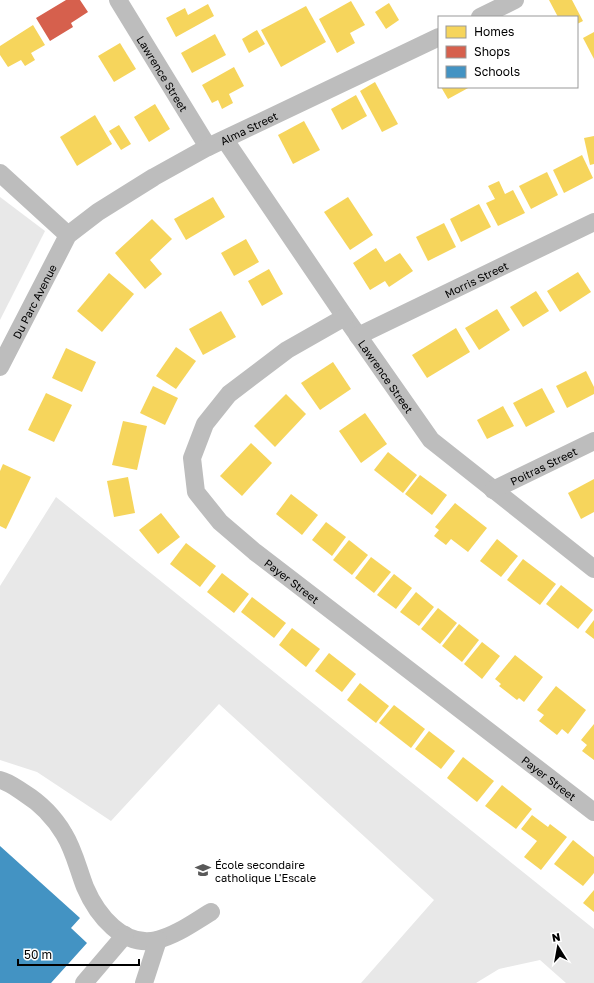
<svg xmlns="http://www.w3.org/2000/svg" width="594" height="983" viewBox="0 0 594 983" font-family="'Golos Text',sans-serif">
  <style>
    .green { fill: #e8e8e8 }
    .homes { fill: #f6d55c }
    .shops { fill: #d6604d }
    .schools { fill: #4393c3 }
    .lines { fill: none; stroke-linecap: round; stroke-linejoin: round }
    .minor { stroke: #bdbdbd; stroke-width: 18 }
    .labels { text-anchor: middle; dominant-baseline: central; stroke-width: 4; stroke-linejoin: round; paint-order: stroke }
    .street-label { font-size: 11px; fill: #000; stroke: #fff }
    .poi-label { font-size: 11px; fill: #000; stroke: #fff; text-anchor: start }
  </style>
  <rect width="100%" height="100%" fill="#fff"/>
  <g class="green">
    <path d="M0,197L45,231L0,320Z"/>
    <path d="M56,497L594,929V983H566L540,960L499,969L476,983H361L434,900L219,704L111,821L37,772L0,760V586Z"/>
  </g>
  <g class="homes">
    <path d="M549,0H572L583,21L577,24V17H558Z"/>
    <path d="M351,1L365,25L350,33L355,43L337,53L319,19Z"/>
    <path d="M389,3L399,20L386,29L375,12Z"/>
    <path d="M208,4L214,16L176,37L166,18L185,8L188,15Z"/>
    <path d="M306,6L326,42L281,67L261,30Z"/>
    <path d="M33,25L45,45L31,53L35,60L25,66L21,60L8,67L0,55V46Z"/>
    <path d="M257,30L265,44L249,53L242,39Z"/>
    <path d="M594,32V59L583,38Z"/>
    <path d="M215,34L226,55L192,73L181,53Z"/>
    <path d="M120,43L136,69L114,82L98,56Z"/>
    <path d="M234,67L244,86L229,94L233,103L222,109L218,100L212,103L202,85Z"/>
    <path d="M375,82L398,124L382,132L360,91Z"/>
    <path d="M441,87H470L448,99Z"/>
    <path d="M356,95L367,116L342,130L331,109Z"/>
    <path d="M155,104L170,129L149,142L134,117Z"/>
    <path d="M95,115L112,144L77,166L60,137Z"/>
    <path d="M304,121L320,150L293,164L278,135Z"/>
    <path d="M119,125L131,144L121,150L109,131Z"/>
    <path d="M594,136V164L590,165L584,138Z"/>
    <path d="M582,155L593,178L564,193L553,170Z"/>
    <path d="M547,172L558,195L531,209L519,186Z"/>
    <path d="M499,181L505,194L513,190L525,213L498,226L486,203L495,199L488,186Z"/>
    <path d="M213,197L225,217L186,240L174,219Z"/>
    <path d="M348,197L373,235L350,250L324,212Z"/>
    <path d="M479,204L491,227L461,242L450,219Z"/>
    <path d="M152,219L172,239L150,260L162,274L145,289L115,253Z"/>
    <path d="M444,223L456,247L428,261L416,237Z"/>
    <path d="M246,239L259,262L234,276L221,253Z"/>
    <path d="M376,248L385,262L400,253L413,271L389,287L385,281L370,290L353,263Z"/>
    <path d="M269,269L283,294L262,306L248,281Z"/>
    <path d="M578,272L591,292L560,312L547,291Z"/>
    <path d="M109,273L134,294L102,332L77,311Z"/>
    <path d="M536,291L549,311L523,327L510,307Z"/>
    <path d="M497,309L510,330L479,350L465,328Z"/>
    <path d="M221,311L236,337L203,355L189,329Z"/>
    <path d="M456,328L470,352L427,378L412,355Z"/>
    <path d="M176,347L196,361L176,389L156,376Z"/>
    <path d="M66,348L96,362L82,392L52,378Z"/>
    <path d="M333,362L351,389L320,410L301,383Z"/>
    <path d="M586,371L594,387V394L567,408L556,386Z"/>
    <path d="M153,386L178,398L165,425L140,413Z"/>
    <path d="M542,388L555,412L526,427L513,403Z"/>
    <path d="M46,393L72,405L54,442L28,430Z"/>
    <path d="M286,394L306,414L275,447L254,426Z"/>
    <path d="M503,406L514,426L487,439L477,420Z"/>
    <path d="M365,413L387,444L361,463L339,431Z"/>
    <path d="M123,421L147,426L137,470L112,465Z"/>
    <path d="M251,443L272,463L242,496L220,476Z"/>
    <path d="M388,452L417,475L403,493L374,470Z"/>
    <path d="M3,464L31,477L6,529L0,526V471Z"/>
    <path d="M420,475L447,495L432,515L405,494Z"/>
    <path d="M128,477L135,513L114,517L107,481Z"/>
    <path d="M594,479V512L581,519L568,493Z"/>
    <path d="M291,494L318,515L302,535L276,514Z"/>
    <path d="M455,503L487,528L468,552L451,539L446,545L434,536L439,530L435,527Z"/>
    <path d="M161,513L180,537L158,554L139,530Z"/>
    <path d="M326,522L346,537L332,556L312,540Z"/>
    <path d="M497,539L518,556L501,577L480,561Z"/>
    <path d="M349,540L368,555L352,575L333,560Z"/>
    <path d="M186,543L216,566L200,587L170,564Z"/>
    <path d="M371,557L391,572L374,593L355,578Z"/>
    <path d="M523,559L556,584L540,605L507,580Z"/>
    <path d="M222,573L249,594L234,613L207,592Z"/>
    <path d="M394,574L412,588L396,609L377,595Z"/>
    <path d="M561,585L593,610L578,629L546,604Z"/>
    <path d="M416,592L434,607L419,626L400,612Z"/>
    <path d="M252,597L286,623L274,638L241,612Z"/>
    <path d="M438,608L457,623L440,644L421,629Z"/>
    <path d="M594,620V639L585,632Z"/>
    <path d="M459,624L479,640L462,662L442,646Z"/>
    <path d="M292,628L320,649L306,667L279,645Z"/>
    <path d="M482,642L500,656L482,679L464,664Z"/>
    <path d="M329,653L356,674L342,692L315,671Z"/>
    <path d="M515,655L543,677L524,702L519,698L517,700L499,686L501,684L495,679Z"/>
    <path d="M360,683L389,706L376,723L347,700Z"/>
    <path d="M556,686L586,710L568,734L562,729L557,735L539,721L544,715L537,710Z"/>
    <path d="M394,705L425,729L411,748L379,723Z"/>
    <path d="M594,724V760L582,751L587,745L581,740Z"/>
    <path d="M429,731L455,751L441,769L415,749Z"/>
    <path d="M463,757L494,781L477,802L447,778Z"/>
    <path d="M502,785L532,809L516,829L485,806Z"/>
    <path d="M532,815L548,827L550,824L567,837L541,870L524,857L537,841L521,829Z"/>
    <path d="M573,840L594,857V873L583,886L554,864Z"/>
    <path d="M594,890V912L583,903Z"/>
  </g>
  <path class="shops" d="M66,0H80L88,12L71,23L73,27L50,41L36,18Z"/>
  <path class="schools" d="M0,846L80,918L71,928L87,943L51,983H0Z"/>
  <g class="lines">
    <g class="minor">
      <path id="s1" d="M118,0L208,147"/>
      <path d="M480,17L515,0"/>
      <path id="s2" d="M225,140L345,317L431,440L594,569"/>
      <path d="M0,173L68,235"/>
      <path id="s3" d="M345,317L287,350L229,394L205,424L192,458L196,492L220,522L255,552L594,812"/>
      <path id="s4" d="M358,336L594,222"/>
      <path id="s5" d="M0,367L68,235L98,212L154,177L208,147L439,37"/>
      <path id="s6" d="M493,490L594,441"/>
      <path d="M0,780C9,782 16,788 24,793C40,803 54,817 64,834C74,850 78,869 85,887C97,915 123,948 157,940C177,935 194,922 211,912"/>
      <path d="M84,983L125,935"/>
      <path d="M144,983L158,940"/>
    </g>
  </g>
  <defs>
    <symbol id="school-bare" viewBox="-9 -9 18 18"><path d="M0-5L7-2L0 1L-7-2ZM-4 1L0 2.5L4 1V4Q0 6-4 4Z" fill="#595959" stroke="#fff" stroke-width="2.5" paint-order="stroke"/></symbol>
  </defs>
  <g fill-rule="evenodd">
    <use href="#school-bare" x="192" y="859" width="22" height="22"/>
  </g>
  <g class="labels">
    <g class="street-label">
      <text stroke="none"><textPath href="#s1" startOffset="86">Lawrence Street</textPath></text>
      <text stroke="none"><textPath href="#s5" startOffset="359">Alma Street</textPath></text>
      <text stroke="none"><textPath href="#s4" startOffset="131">Morris Street</textPath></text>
      <text stroke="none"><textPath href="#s5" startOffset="74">Du Parc Avenue</textPath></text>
      <text stroke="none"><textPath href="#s2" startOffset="286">Lawrence Street</textPath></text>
      <text stroke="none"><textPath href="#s6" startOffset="56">Poitras Street</textPath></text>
      <text stroke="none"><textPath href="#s3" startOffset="380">Payer Street</textPath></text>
      <text stroke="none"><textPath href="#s3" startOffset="704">Payer Street</textPath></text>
    </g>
    <g class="poi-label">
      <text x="215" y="864">École secondaire<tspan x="215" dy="13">catholique L'Escale</tspan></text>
    </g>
  </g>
  <rect x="438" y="16" width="140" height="72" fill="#ffffff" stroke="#999999"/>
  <rect x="446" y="26" width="20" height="12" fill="#f6d55c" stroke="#999999"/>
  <text x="474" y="36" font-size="12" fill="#000000">Homes</text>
  <rect x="446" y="46" width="20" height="12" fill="#d6604d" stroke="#999999"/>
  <text x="474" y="56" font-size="12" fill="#000000">Shops</text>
  <rect x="446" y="66" width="20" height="12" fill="#4393c3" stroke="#999999"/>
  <text x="474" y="76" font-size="12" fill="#000000">Schools</text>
  <g transform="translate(558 947) rotate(349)" stroke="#ffffff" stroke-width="3" paint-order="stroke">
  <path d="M0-3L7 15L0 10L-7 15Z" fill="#000000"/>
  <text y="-6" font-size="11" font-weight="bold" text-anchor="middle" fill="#000000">N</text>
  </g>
  <path d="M18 959v6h121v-6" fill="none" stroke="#000000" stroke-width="2"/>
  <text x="24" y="959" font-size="12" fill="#000000" stroke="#ffffff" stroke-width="3" paint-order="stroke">50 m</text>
</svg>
